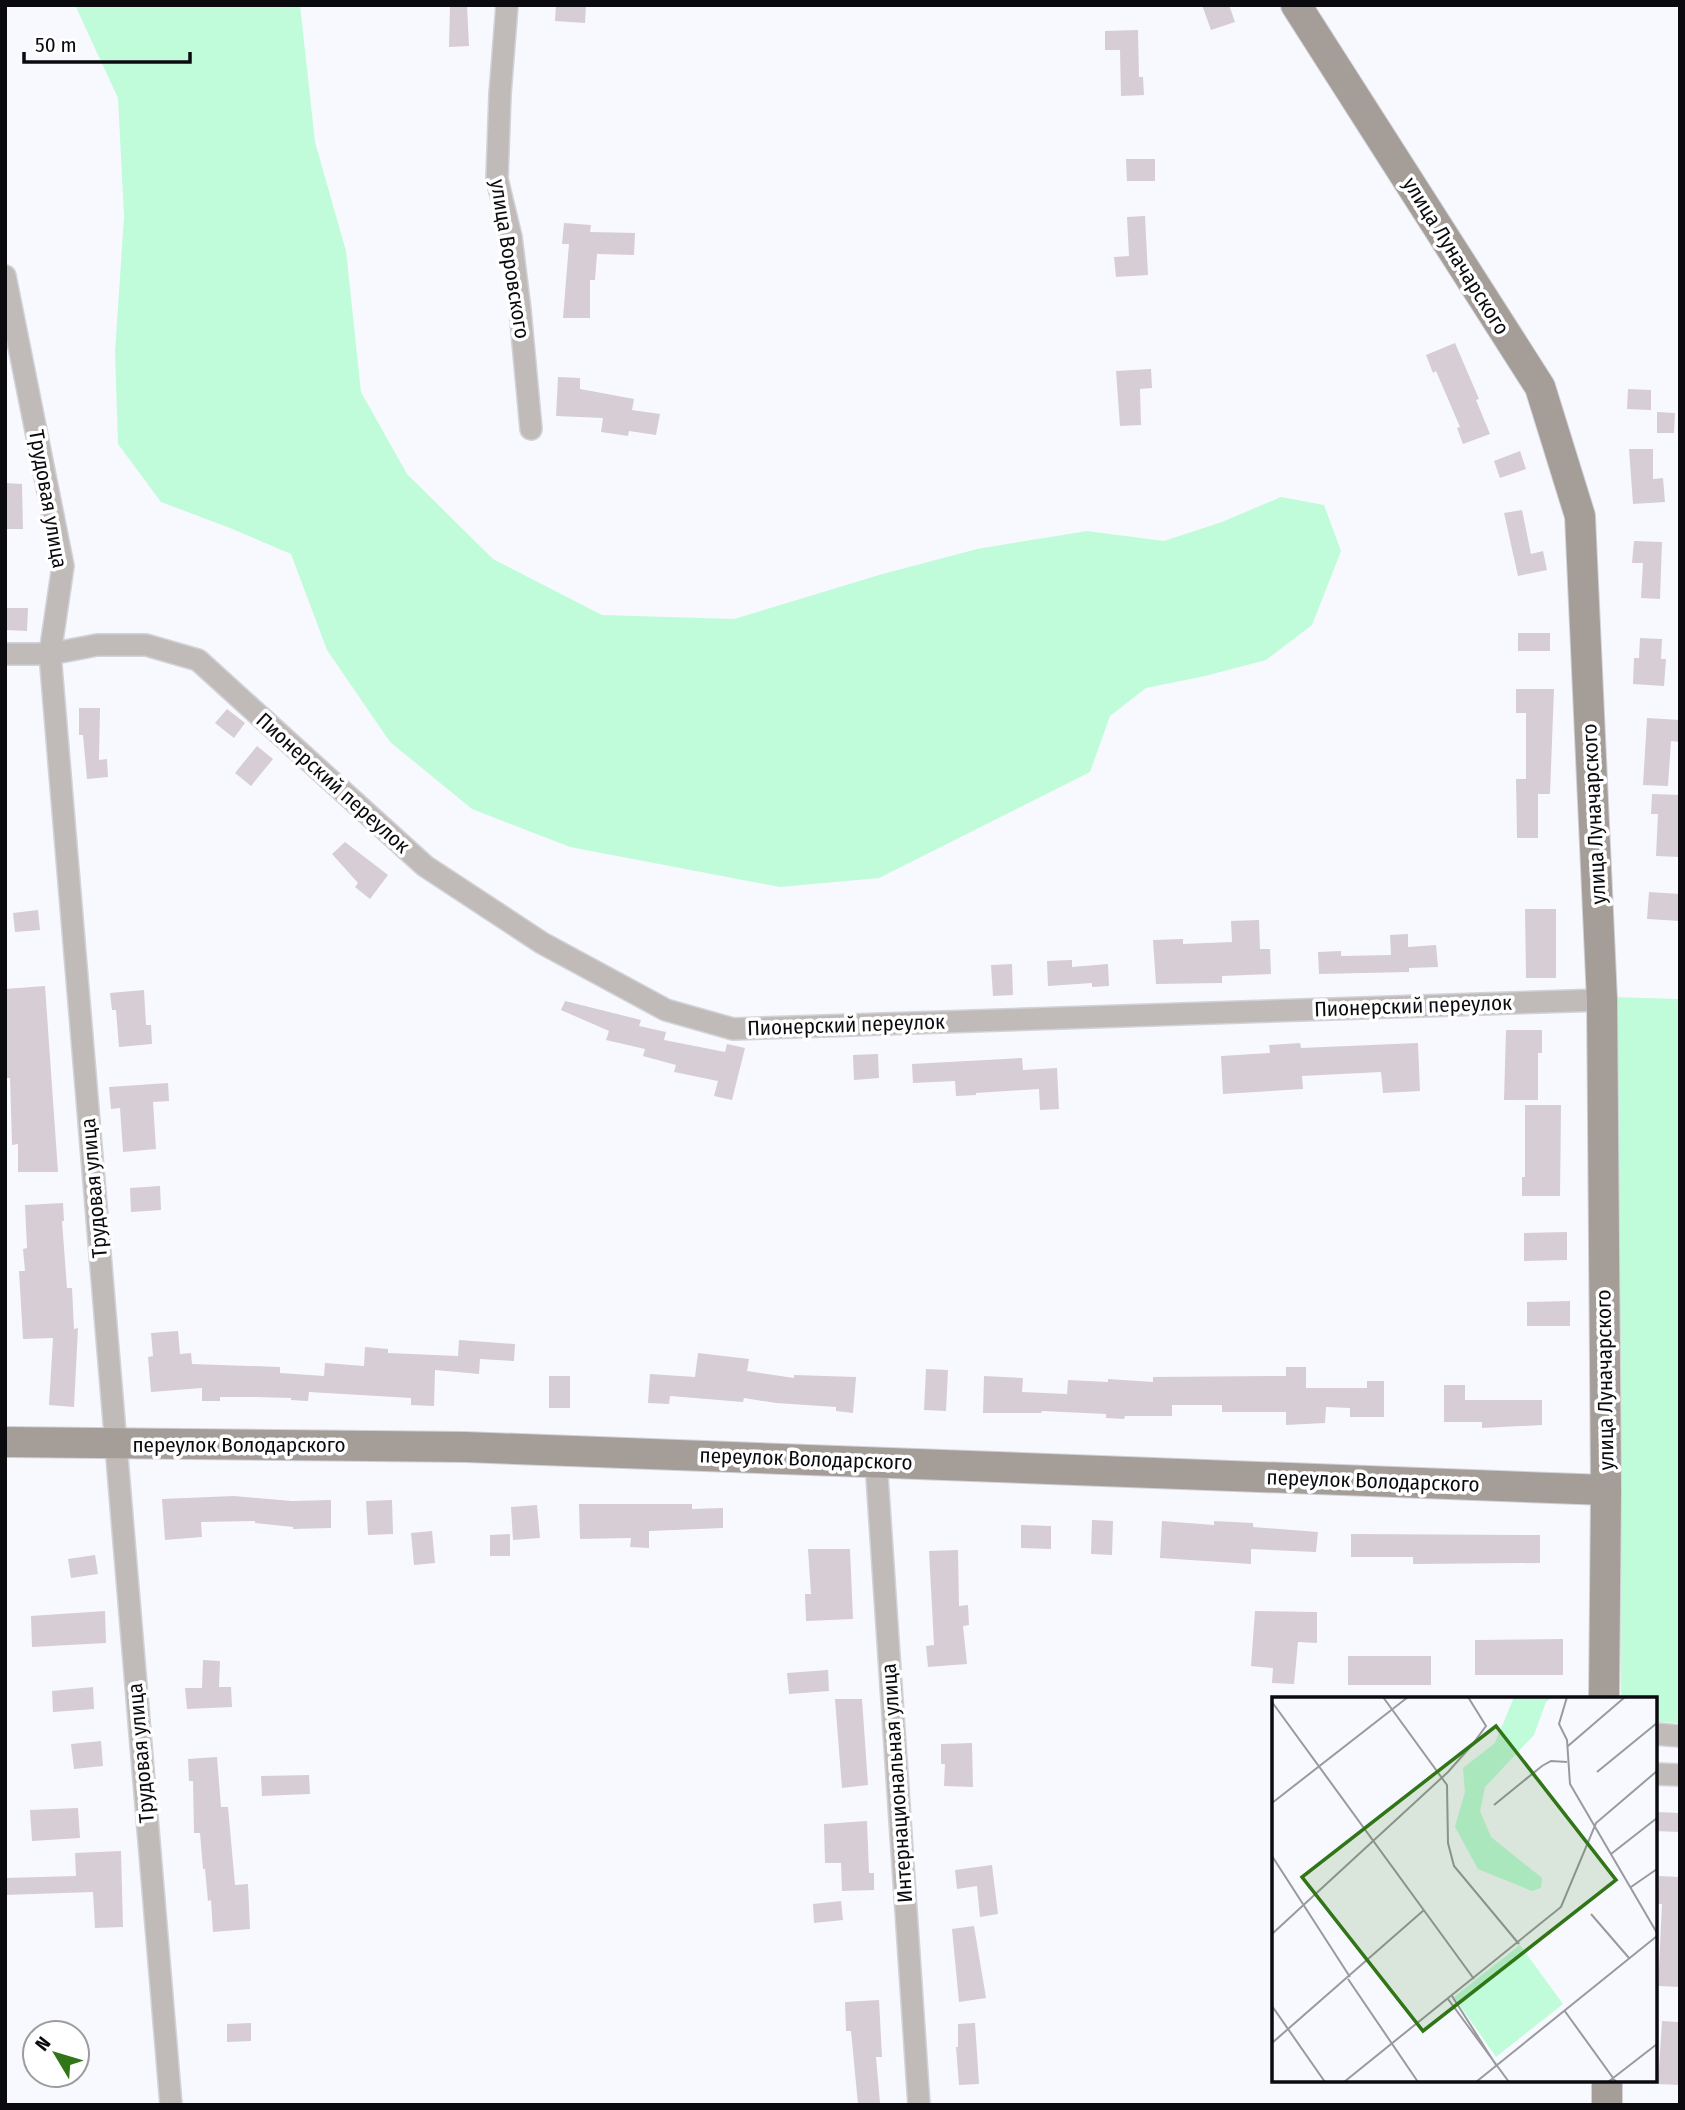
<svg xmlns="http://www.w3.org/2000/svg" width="1685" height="2110" viewBox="0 0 1685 2110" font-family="'Fira Sans Condensed',sans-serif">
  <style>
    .green { fill: #c0fcda }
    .building { fill: #d7cdd5 }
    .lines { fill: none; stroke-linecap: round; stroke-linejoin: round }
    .street-casing { stroke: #d2d3d8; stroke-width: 24 }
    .secondary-casing { stroke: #d2d3d8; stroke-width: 32 }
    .street { stroke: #c0bbb8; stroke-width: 21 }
    .secondary { stroke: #a49d98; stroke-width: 30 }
    .labels { text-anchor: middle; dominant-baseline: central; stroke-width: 7; stroke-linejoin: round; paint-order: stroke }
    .street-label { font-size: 21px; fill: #0b0b0f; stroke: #fff }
    .inset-road { fill: none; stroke: #999a9e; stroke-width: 2 }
    .view { fill: #307516; fill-opacity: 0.15; stroke: #307516; stroke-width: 3.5 }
    .inset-edge { fill: none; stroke: #0b0b0f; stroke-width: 3.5 }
  </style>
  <rect width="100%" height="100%" fill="#f8f9fe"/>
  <g class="green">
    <path d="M75,5H300L315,142L346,251L361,392L407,474L493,559L602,615L734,619L879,575L977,549L1087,531L1164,541L1222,522L1281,497L1324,505L1341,551L1312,625L1266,660L1205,676L1146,688L1110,716L1090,772L879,878L780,887L570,847L472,809L390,742L327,650L291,554L230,528L161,502L118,444L115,352L124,217L118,98Z"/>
    <path d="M1613,997L1680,999V1723L1655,1722V1699H1621Z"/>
  </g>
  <g class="building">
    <path d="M450,5H467L469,46L449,47Z"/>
    <path d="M556,5H586L585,23L555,21Z"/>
    <path d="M1202,5H1229L1235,22L1211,30Z"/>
    <path d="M1138,30L1139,77H1143L1144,95L1121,96L1120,50H1105V31Z"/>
    <path d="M1126,159H1155V181H1127Z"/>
    <path d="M1145,216L1148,275L1116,277L1114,257L1129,256L1127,217Z"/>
    <path d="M564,223L591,225L590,232L635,233L634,255L597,254L595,280H590V318H563L569,244H562Z"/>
    <path d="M1455,343L1479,399L1476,400L1490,434L1463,444L1457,428L1460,427L1436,371L1433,373L1426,355Z"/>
    <path d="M1151,369L1152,388L1140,389L1141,425L1120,426L1116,371Z"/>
    <path d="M558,377L580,378V389L634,399L632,410L660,414L656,435L629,431L628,436L601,432L603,418L556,416Z"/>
    <path d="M1628,389L1651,390V410L1627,409Z"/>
    <path d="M1657,412L1675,413L1674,433H1657Z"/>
    <path d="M1629,449H1653V479L1663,478L1665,502L1633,504Z"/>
    <path d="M1520,451L1526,469L1500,478L1494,461Z"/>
    <path d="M5,483L22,484L23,529H5Z"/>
    <path d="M1522,510L1531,554L1543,551L1547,570L1518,576L1504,513Z"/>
    <path d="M1634,541L1662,542L1660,599L1641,598L1643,563H1632Z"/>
    <path d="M5,608H28L27,631L5,630Z"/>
    <rect x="1518" y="633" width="32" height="18"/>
    <path d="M1640,638L1662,639L1661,659H1666L1664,686L1633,684L1634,658H1639Z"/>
    <path d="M1516,689H1554L1550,794H1538V838H1517L1516,779H1526V713H1516Z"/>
    <path d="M79,708H100L99,760L107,759L108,777L87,779L83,735H79Z"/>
    <path d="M227,709L245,723L234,738L215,723Z"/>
    <path d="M1647,718L1680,720V742L1671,741L1668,786L1643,785Z"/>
    <path d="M257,746L273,759L251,786L235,773Z"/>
    <path d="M1652,794L1680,795L1678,840H1680V857L1656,856L1658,814H1651Z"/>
    <path d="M345,842L388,875L370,899L355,887L358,883L332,854Z"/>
    <path d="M1649,892L1680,894V921L1647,919Z"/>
    <path d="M1525,909H1556V978H1526Z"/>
    <path d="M38,910L40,930L15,932L13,913Z"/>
    <path d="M1259,920L1260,949H1270L1271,974L1222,976V983L1156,984L1153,940L1183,939V944L1232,942L1231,921Z"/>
    <path d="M1408,934V947L1436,945L1438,967L1409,968V972L1319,974L1318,952L1341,951V956L1391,955L1390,935Z"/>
    <path d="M1072,960V967L1108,964L1109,986L1092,987V983L1048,986L1047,961Z"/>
    <path d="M1012,964L1013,995L993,996L991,965Z"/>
    <path d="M45,986L58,1172H18V1144L12,1145L10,1078H7L5,1061V1028H7L5,989Z"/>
    <path d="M144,990L146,1025H151L152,1044L119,1047L116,1010H112L110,993Z"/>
    <path d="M565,1001L641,1020L639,1026L666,1032L664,1040L725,1052L727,1044L745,1048L732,1100L714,1096L718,1081L674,1072L676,1065L643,1056L645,1049L606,1040L609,1031L561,1010Z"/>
    <path d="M1506,1030H1542V1053H1538V1100H1504Z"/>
    <path d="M1300,1043L1301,1048L1418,1043L1420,1091L1383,1093L1381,1072L1302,1076L1303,1089L1223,1094L1221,1056L1270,1053L1269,1045Z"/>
    <path d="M878,1054L879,1078L854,1080L853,1055Z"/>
    <path d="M1022,1058L1023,1070L1057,1068L1059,1109L1040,1110L1039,1089L976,1093V1095L956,1096L955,1081L913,1083L912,1064Z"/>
    <path d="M168,1083L169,1101L153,1102L156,1149L123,1152L120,1108L111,1109L109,1087Z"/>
    <path d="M1525,1105H1561L1560,1196H1522V1177H1525Z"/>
    <path d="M160,1186L161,1210L131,1212L130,1188Z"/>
    <path d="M63,1203L64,1221H62L67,1288H72L74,1329L78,1328L74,1407L49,1405L53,1338L23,1339L19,1271H25L23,1249L27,1248L25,1205Z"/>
    <path d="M1567,1232V1260L1524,1261V1233Z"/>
    <path d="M1570,1301V1326H1527V1302Z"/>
    <path d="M178,1331L180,1354L191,1353L192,1364L280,1367V1373L324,1376L325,1363L364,1366L365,1347L388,1349V1353L458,1356L459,1340L515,1344L514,1361L480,1359L479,1374L435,1370L434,1406L411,1405V1398L309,1392L308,1401L291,1400V1398L252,1397H220V1401H202V1388L151,1392L148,1357L153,1356L151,1333Z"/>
    <path d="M698,1353L749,1359L747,1371L794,1378V1375L856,1377L853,1413L836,1411V1407L776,1403L744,1398L743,1402L670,1396L669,1404L648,1403L650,1374L695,1377Z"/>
    <path d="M1286,1367H1306V1388H1367V1381H1384V1417H1350V1408L1326,1407L1325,1423L1286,1425V1412H1222V1405H1172V1416H1125L1124,1419L1106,1418V1414L1042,1411L1041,1413H983L984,1376L1023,1378L1022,1392L1067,1394L1068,1380L1108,1382V1379L1153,1382V1377L1286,1376Z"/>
    <path d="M926,1369L948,1370L946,1411L924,1410Z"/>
    <rect x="549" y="1376" width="21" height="32"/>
    <path d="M1444,1385H1465V1400H1542V1425L1482,1428V1422H1444Z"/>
    <path d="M234,1496L292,1501L331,1500V1528L293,1529V1527L255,1523V1521L201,1522L202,1537L165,1540L162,1499Z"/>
    <path d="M392,1500L393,1534L368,1535L366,1501Z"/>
    <path d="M579,1504H692V1509L723,1508V1528L649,1531V1548L630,1547L631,1538L580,1539Z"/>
    <path d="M537,1505L540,1538L513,1540L511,1507Z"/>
    <path d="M1092,1520L1113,1521L1112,1555L1091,1554Z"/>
    <path d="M1162,1521L1214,1525V1521L1253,1523V1527L1318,1532L1316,1552L1251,1549V1564L1160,1558Z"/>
    <path d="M1021,1525L1051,1526V1549L1021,1548Z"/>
    <path d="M432,1531L435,1563L414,1565L411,1533Z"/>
    <path d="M510,1534V1556H490V1535Z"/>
    <path d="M1351,1534L1540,1535V1563L1413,1564V1557H1351Z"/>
    <path d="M808,1549H850L853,1619L806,1621L805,1594H811Z"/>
    <path d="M958,1550L959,1606L968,1605L969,1625L963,1626L967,1664L928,1667L926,1646L934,1645L929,1551Z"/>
    <path d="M95,1555L98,1574L71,1578L68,1559Z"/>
    <path d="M105,1611L106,1643L32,1647L31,1616Z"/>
    <path d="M1255,1611L1317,1612V1643L1298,1642L1294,1684L1272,1683L1273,1668L1251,1666Z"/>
    <path d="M1563,1639V1675H1475V1640Z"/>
    <rect x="1348" y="1656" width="83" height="29"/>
    <path d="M203,1660L220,1661L219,1687H231L232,1707L187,1709L185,1688H202Z"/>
    <path d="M828,1670L829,1691L789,1694L787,1673Z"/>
    <path d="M93,1687L94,1709L53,1712L52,1691Z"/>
    <path d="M835,1699H862L868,1785L842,1788Z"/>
    <path d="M101,1741L103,1766L74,1769L71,1744Z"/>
    <path d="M972,1743L973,1787L944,1786L945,1764H941V1744Z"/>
    <path d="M217,1757L221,1807H228L235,1885L248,1884L250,1929L213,1932L211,1900L208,1901L205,1869H203L200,1833H194L193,1781H189L188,1759Z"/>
    <path d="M309,1775L310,1794L262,1796L261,1776Z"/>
    <path d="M78,1808L80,1838L32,1841L30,1810Z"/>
    <path d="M1656,1812L1680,1813V1832L1655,1831Z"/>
    <path d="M867,1821L869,1873H874V1890L842,1891L841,1863H825L824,1824Z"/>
    <path d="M121,1851L123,1927L95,1928L93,1892L5,1895V1878L76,1876L75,1853Z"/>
    <path d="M992,1865L998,1914L980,1917L977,1886L957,1889L955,1870Z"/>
    <path d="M1659,1876L1680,1877V1987L1658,1986L1662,1904H1657Z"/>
    <path d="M841,1901L843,1920L814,1923L813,1904Z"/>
    <path d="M974,1926L986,1998L959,2002L952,1929Z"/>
    <path d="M879,2000L882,2057H876L880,2103L858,2104L851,2031H846L845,2002Z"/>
    <path d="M1662,2021L1680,2022V2085L1658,2084Z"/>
    <path d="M251,2023V2041L227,2042V2024Z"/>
    <path d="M975,2023L979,2084L959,2085L956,2047H958V2024Z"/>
  </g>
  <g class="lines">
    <defs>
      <g id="street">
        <path d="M507,5L500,94L497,179L511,237L520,310L531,429"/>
        <path d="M5,276L63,566L50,654L171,2105"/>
        <path d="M5,654H50L97,645H146L198,660L425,866L542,943L666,1010L733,1029L1602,1000"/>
        <path d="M876,1461L919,2105"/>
        <path d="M1655,1734L1680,1736"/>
        <path d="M1655,1774L1680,1775"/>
      </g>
      <g id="secondary">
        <path d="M1296,5L1540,387L1580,516L1602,1000L1606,1490L1604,1699"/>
        <path d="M5,1442L465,1447L1606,1490"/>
        <path d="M1607,2080V2105"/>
      </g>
    </defs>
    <use href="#street" class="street-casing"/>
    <use href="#secondary" class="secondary-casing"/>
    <use href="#street" class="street"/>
    <use href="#secondary" class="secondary"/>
  </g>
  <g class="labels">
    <g class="street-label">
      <text transform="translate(1456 256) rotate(58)">улица Луначарского</text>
      <text transform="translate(510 259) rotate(81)">улица Воровского</text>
      <text transform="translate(48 499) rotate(80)">Трудовая улица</text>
      <text transform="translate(333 783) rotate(42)">Пионерский переулок</text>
      <text transform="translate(1594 814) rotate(-93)">улица Луначарского</text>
      <text transform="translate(1413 1006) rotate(-2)">Пионерский переулок</text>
      <text transform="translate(846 1025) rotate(-2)">Пионерский переулок</text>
      <text transform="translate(94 1188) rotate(-95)">Трудовая улица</text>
      <text transform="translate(1605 1380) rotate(-91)">улица Луначарского</text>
      <text x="239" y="1445">переулок Володарского</text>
      <text transform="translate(806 1459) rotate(2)">переулок Володарского</text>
      <text transform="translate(1373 1481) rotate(2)">переулок Володарского</text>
      <text transform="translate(141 1753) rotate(-95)">Трудовая улица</text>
      <text transform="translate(897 1783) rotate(-94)">Интернациональная улица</text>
    </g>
  </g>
  <g transform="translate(1272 1697)">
    <rect width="385" height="385" fill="#f8f9fe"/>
    <path d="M242,0H281L274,5L262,38L213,90L208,114L219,140L270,181L269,191L260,194L206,172L183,130L193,95L191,71L223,46ZM248,248L291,307L224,360L182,300Z" fill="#c0fcda"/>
    <path class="inset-road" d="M111,0L175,88L176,146L182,169L247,247M295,0L287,27L295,43L298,87L385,236M0,5L202,282M296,49L353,0M325,75L385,26M0,106L136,0M222,108L270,69L279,64L295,65M339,157L385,121M0,159L78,280M359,190L385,172M319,217L357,261M0,237L176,75L200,48L214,29L196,0M76,282L146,385M180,299L224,368M176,302L237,385M0,309L53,385M292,313L344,385M0,346L152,213M72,385L289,210L324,126L385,74M204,385L385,239M336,385L385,347"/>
    <path class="view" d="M224,29L344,183L151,334L30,180Z"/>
    <rect width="385" height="385" class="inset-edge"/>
  </g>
  <rect width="1685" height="2110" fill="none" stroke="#0b0b0f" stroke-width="14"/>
  <g transform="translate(56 2054) rotate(308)"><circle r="33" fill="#ffffff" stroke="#9d9d9f" stroke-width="2"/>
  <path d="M0-5L12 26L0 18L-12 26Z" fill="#307516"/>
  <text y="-10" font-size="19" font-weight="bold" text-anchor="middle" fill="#0b0b0f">N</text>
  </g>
  <path d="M24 52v10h166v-10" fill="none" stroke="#0b0b0f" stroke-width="3.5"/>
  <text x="35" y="52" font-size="21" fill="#0b0b0f" stroke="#ffffff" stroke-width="5" paint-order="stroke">50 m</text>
</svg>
